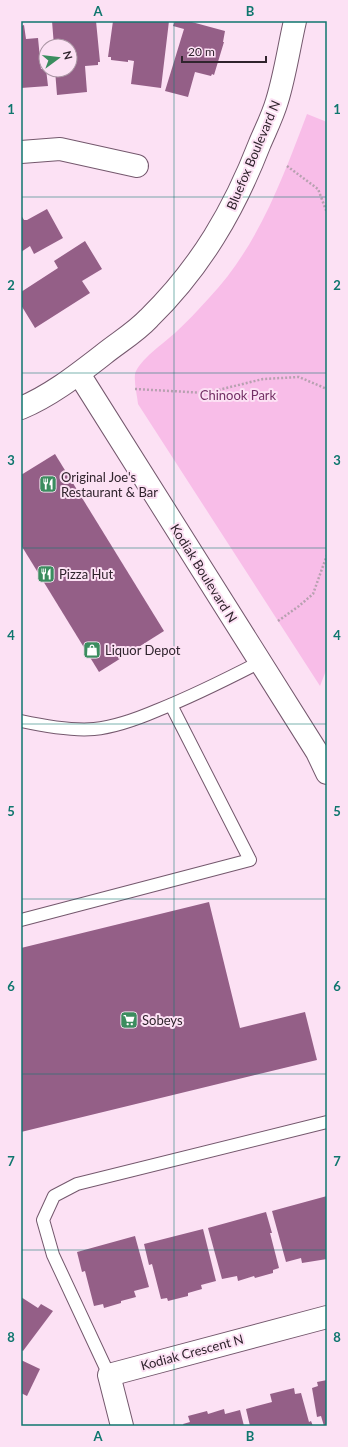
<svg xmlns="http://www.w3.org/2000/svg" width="348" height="1447" viewBox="0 0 348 1447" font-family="Lato,sans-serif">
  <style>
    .green { fill: #f8bde8 }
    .building { fill: #945f87 }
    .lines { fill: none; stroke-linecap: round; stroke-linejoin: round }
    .lane-casing { stroke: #74586d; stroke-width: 14 }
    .street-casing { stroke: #74586d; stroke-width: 24 }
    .path { stroke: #b7a1b0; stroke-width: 2.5; stroke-dasharray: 2 2; stroke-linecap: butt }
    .lane { stroke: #fff; stroke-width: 12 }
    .street { stroke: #fff; stroke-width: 22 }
    .grid { fill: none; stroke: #0f766e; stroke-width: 1; stroke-opacity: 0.55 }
    .labels { text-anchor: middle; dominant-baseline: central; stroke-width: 4; stroke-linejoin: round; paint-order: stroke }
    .street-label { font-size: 13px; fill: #30242d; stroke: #fce1f4 }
    .park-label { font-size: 13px; fill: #743066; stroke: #fce1f4 }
    .poi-label { font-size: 13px; fill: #30242d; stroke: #fce1f4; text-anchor: start }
    .neatline { fill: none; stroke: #0f766e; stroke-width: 1.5 }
    .grid-label { font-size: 13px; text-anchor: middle; font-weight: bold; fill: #0f766e }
  </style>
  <rect width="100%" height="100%" fill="#fce1f4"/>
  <path class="green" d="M307,114L327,122V668L320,686L138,404C137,394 134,384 135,374C138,361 165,342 175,333C187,322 198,310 209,298C258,246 282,180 307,114Z"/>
  <g class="building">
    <path d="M52,21H96L100,62H98V65L85,66L87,92L57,95L55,70H70V46H54Z"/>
    <path d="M113,21H169L161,88L131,84L134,61L128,60V62L111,60V57H108Z"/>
    <path d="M175,21H188L225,31L223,42H224L214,75L212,74L211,76L195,72L188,97L165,91L184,29L173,26Z"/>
    <path d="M24,25L26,39L38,38L41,69H46L48,86L21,88V26Z"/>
    <path d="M47,209L63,238L34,254L30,246L21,252V215L24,220H27Z"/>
    <path d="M85,241L102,269L82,281L90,293L35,328L21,305V292L58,268L54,261Z"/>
    <path d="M55,454L164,631L99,672L21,545V475Z"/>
    <path d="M209,902L240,1028L305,1012L317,1060L21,1132V948Z"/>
    <path d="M327,1196V1259L302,1263L301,1258L286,1262L272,1211Z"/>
    <path d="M266,1212L272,1233H270L279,1268L273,1270V1273L255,1278L254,1276L238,1281L237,1276L222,1279L208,1228Z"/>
    <path d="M203,1229L216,1281L201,1285L202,1289L188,1293V1296L168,1301L167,1298L161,1299L152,1264L149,1265L144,1244Z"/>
    <path d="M135,1236L149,1287L134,1291L136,1297L121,1301V1303L104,1308L103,1304L94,1306L85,1271L82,1272L77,1252Z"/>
    <path d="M21,1297L38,1308L41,1304L53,1311L23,1351L21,1350Z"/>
    <path d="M21,1360L40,1369L27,1396L21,1393Z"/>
    <path d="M327,1380V1426H324L321,1416L317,1417L312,1388L318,1386L317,1382Z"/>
    <path d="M294,1388L295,1394L301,1393L309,1422L311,1421L313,1426H250L246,1409L272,1402L270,1394Z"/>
    <path d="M224,1409L225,1414L240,1410L244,1426H184L183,1424L190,1422L188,1416L207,1411L208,1414Z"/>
  </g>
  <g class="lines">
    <defs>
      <g id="lane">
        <path d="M21,721C44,726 70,731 94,729C116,727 137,719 158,710C193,696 227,679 260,662"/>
        <path d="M21,920L250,860L171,705"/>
        <path d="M109,1375L53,1255L43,1220L54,1196L77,1184L327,1122"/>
      </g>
      <g id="street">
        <path d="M21,152L60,149L137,166"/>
        <path d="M79,374L317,752L327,773"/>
        <path d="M21,408C52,395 78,374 104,354C119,342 136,332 149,318C201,267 234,210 260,143C266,129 273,115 277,101C285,75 289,47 295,21"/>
        <path d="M122,1426L109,1375L327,1317"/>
      </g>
    </defs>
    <use href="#lane" class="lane-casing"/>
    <use href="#street" class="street-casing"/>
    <g class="path">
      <path d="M287,166L318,189L327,213"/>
      <path d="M135,389L206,393L263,379L299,377L327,389"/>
      <path d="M278,621L299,606L313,594L327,555"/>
    </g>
    <use href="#lane" class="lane"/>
    <use href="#street" class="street"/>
  </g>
  <path class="grid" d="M174,21V1426M21,197H327M21,373H327M21,548H327M21,724H327M21,899H327M21,1074H327M21,1250H327"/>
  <defs>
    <symbol id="restaurant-square" viewBox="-11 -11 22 22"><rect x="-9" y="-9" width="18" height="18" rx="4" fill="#3b8d5f" stroke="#fce1f4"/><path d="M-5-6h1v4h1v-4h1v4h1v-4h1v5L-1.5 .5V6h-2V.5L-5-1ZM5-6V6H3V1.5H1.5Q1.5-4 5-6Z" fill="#fff"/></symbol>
    <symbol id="shop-square" viewBox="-11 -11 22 22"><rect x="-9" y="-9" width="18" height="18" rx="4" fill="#3b8d5f" stroke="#fce1f4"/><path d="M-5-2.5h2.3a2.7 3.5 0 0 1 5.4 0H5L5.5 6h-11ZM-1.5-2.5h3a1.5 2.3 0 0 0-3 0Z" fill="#fff"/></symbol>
    <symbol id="supermarket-square" viewBox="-11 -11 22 22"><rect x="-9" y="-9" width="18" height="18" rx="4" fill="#3b8d5f" stroke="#fce1f4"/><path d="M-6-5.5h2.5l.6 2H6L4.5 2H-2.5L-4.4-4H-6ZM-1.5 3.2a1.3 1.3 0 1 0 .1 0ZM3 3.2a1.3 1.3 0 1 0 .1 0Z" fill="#fff"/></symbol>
  </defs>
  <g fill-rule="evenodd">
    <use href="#restaurant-square" x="38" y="474" width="20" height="20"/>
    <use href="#restaurant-square" x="36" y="564" width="20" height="20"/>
    <use href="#shop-square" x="82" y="640" width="20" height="20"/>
    <use href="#supermarket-square" x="119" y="1010" width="20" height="20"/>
  </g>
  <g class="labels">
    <g class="street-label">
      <text transform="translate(253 155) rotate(-67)">Bluefox Boulevard N</text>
      <text transform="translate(204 573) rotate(58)">Kodiak Boulevard N</text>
      <text transform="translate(192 1352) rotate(-15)">Kodiak Crescent N</text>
    </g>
    <g class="park-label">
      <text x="238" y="395">Chinook Park</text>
    </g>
    <g class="poi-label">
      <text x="61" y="477">Original Joe's<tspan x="61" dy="15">Restaurant &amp; Bar</tspan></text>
      <text x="59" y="574">Pizza Hut</text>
      <text x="105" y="650">Liquor Depot</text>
      <text x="142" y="1020">Sobeys</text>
    </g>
  </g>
  <rect width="348" height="1447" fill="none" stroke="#fce1f4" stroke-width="44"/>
  <g transform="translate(58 58) rotate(75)"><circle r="19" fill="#fce1f4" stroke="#aa95a4"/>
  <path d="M0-3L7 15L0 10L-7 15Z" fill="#3b8d5f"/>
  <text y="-6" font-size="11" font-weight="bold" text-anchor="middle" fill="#30242d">N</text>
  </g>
  <path d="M182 56v6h84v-6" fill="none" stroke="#30242d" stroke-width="2"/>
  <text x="188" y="56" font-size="12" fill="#30242d" stroke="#fce1f4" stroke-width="3" paint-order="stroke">20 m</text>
  <rect x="22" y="22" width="304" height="1403" class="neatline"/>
  <g class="grid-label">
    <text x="98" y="16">A</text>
    <text x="250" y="16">B</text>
    <text x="11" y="114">1</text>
    <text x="337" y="114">1</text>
    <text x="11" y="290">2</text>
    <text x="337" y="290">2</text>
    <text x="11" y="465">3</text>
    <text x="337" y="465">3</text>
    <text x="11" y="640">4</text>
    <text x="337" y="640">4</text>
    <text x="11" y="816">5</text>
    <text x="337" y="816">5</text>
    <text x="11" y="991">6</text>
    <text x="337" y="991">6</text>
    <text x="11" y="1166">7</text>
    <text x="337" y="1166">7</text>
    <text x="11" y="1342">8</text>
    <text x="337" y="1342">8</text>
    <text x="98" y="1441">A</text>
    <text x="250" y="1441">B</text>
  </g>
</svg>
